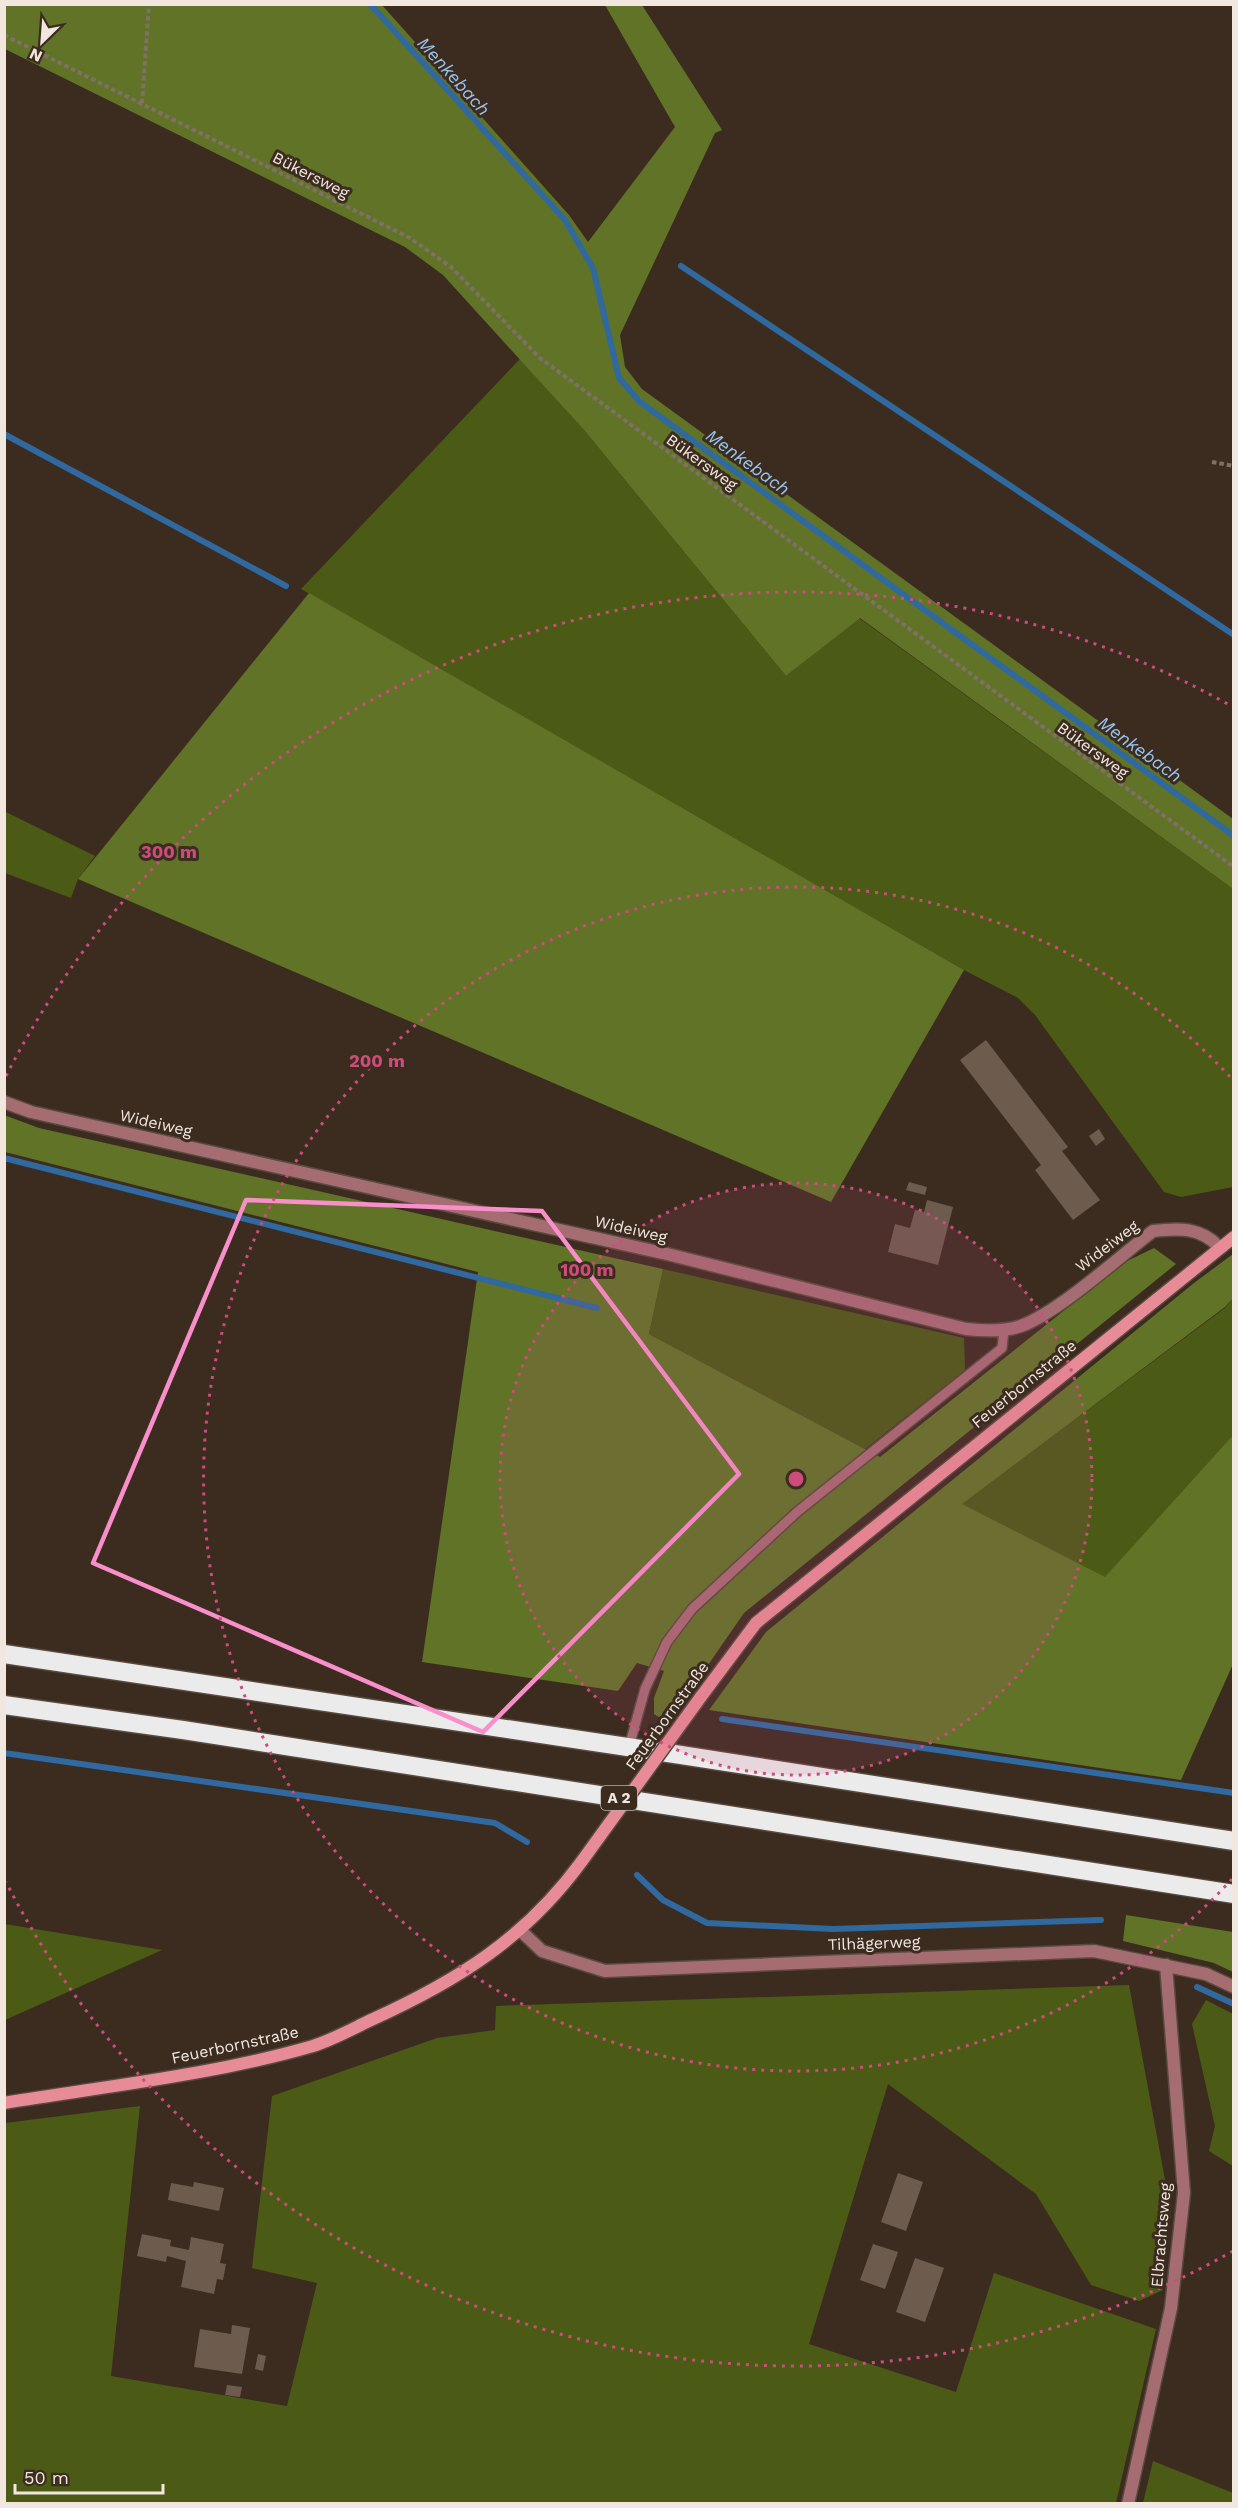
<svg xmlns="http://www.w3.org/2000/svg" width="1238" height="2508" viewBox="0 0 1238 2508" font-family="'Work Sans',sans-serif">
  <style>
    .green { fill: #4b5b16 }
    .forest { fill: #607327 }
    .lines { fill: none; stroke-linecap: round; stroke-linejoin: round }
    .stream { stroke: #30699f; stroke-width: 6 }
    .building { fill: #6d5b4d }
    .lane-casing { stroke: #594a3f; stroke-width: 12 }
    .street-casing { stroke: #594a3f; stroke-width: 15 }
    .secondary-casing { stroke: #594a3f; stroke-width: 15 }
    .highway-casing { stroke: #594a3f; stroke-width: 21 }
    .path { stroke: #7f7167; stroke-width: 4; stroke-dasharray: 4.5 3; stroke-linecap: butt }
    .lane { stroke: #a56c72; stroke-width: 9 }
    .street { stroke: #a56c72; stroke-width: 12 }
    .secondary { stroke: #e78c97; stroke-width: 12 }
    .highway { stroke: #ebebeb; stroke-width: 18 }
    .secondary-bridge-casing { stroke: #594a3f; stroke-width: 15; stroke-linecap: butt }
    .secondary-bridge { stroke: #e78c97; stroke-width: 12 }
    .marked { fill: none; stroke: #f98fca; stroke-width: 4.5; stroke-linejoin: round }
    .ring { fill: none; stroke: #ce4c7c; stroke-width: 3; stroke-dasharray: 3 6 }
    .labels { text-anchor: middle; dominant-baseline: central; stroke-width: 6; stroke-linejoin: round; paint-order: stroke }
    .shield { fill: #3c2c20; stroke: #bbafa6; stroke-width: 1.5 }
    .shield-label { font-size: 15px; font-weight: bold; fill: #f2e7df }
    .street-label { font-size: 16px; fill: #f2e7df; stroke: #3c2c20 }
    .water-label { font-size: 18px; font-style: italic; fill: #97c4f1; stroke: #3c2c20 }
    .centre { fill: #ce4c7c; stroke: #3c2c20; stroke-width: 3 }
    .ring-label { font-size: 18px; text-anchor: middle; font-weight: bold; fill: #ce4c7c; stroke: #3c2c20; stroke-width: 6; stroke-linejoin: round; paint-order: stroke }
  </style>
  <rect width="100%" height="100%" fill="#3c2c20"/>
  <g class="green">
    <path d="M520,359L584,430L786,676L859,618L1233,889V1187L1181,1197L1164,1192L1035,1015L1018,998L964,970L301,589Z"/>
    <path d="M4,811L95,856L78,879L71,898L5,873Z"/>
    <path d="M663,1269L964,1338L965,1370L865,1449L649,1334Z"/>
    <path d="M1233,1298V1435L1105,1578L961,1504L1225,1308Z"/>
    <path d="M4,1924H5L162,1950L5,2020Z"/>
    <path d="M1129,1985L1168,2196L1163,2290L1139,2301L1091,2285L1036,2194L888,2084L809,2344L956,2392L994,2273L1156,2329L1116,2503H5V2123L140,2106L111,2376L287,2406L317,2283L252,2268L272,2096L437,2038L495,2030L496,2006Z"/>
    <path d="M1206,2000L1233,2014V2166L1209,2151L1215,2126L1192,2024Z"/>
    <path d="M1153,2461L1233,2493V2503H1143Z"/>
  </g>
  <g class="forest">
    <path d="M4,5H382L569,215L588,242L675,127L605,5H642L722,130L715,133L620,335L625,367L642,389L1233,819V889L860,618L786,676L584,430L443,275L405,247L5,49Z"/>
    <path d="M309,593L964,970L831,1202L78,879Z"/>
    <path d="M4,1115L39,1128L663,1269L649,1334L880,1457L1125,1262L1154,1248L1176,1264L744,1613L670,1720L660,1718L654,1714V1698L664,1671L637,1663L618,1691L422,1662L478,1272L5,1152Z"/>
    <path d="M1233,1254V1298L1225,1307L962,1504L1105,1577L1233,1435V1664L1181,1780L709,1710L766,1632L1194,1283Z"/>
    <path d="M1126,1915L1233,1932V1972L1214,1963L1123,1941Z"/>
  </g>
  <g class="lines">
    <g class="stream">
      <path d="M370,4L565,220L593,268L619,378L640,402L1234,836"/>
      <path d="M681,266L1234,635"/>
      <path d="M4,434L286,586"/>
      <path d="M4,1158L597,1308"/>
      <path d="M722,1719L1234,1793"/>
      <path d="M4,1753L495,1823L527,1842"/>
      <path d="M637,1875L663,1900L707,1923L833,1929L1101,1920"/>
      <path d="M1197,1987L1234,2004"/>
    </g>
  </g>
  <g class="building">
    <path d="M986,1040L1068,1147L1062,1151L1100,1200L1073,1220L1035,1170L1041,1165L960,1060Z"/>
    <path d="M1099,1129L1105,1139L1096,1146L1089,1136Z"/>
    <path d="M909,1182L927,1187L925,1195L906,1190Z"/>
    <path d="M927,1200L953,1207L938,1265L888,1252L895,1224L910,1228L915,1210L924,1212Z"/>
    <path d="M898,2173L923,2182L906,2231L881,2222Z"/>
    <path d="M194,2182L224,2188L219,2211L168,2200L171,2183L193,2187Z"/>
    <path d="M142,2234L171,2240L170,2246L189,2250L191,2237L224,2244L220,2263L226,2264L223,2280L217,2279L214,2294L181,2287L186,2261L167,2256L166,2262L137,2256Z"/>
    <path d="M873,2244L898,2252L885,2289L860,2280Z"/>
    <path d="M915,2258L944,2268L925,2322L896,2312Z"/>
    <path d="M232,2325L250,2328L242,2374L194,2367L200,2329L231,2334Z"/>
    <path d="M258,2354L266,2356L263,2371L255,2369Z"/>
    <path d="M227,2385L242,2387L240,2397L225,2395Z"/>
  </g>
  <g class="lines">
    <defs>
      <path id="lane" d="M629,1747L645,1689L667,1642L692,1609L797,1512L1002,1348L1004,1330"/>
      <g id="street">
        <path d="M4,1102L31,1112L667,1254L966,1329C984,1331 1003,1332 1021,1326C1059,1312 1119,1257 1153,1231C1178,1228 1201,1227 1219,1247"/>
        <path d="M521,1931L542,1951L605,1971L1094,1951L1206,1974L1234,1987"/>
        <path d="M1128,2504L1171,2308L1184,2193L1166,1965"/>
      </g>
      <g id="secondary">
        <path d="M700,1698L756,1623L1234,1237"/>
        <path d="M4,2103C107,2086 213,2075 313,2046C332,2040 352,2029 371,2020C457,1981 525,1939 582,1861"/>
      </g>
      <g id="highway">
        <path d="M4,1654L681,1755L1234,1841"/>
        <path d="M4,1705L183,1730L1234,1894"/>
      </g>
    </defs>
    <use href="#lane" class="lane-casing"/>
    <use href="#street" class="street-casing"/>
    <use href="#secondary" class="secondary-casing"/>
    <use href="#highway" class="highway-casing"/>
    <g class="path">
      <path d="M4,35L410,238L451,267L540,358L1234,867"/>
      <path d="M142,103L149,4"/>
      <path d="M1212,462L1234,466"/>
    </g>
    <use href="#lane" class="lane"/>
    <use href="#street" class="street"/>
    <use href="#secondary" class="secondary"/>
    <use href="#highway" class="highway"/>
    <defs>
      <path id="secondary-bridge" d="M582,1861L700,1698"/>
    </defs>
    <use href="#secondary-bridge" class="secondary-bridge-casing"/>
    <use href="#secondary-bridge" class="secondary-bridge"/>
  </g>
  <path class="marked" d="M246,1200L542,1211L739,1474L483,1732L93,1563Z"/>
  <circle cx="796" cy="1479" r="296" fill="#ce4c7c" fill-opacity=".12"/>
  <g class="ring">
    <circle cx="796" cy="1479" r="296"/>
    <path d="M1232 1879A592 592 0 1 1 1232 1079"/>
    <path d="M1233 2251A887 887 0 0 1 6 1882M6 1076A887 887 0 0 1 1233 707"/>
  </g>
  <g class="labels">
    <rect class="shield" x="601" y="1786" width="36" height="24" rx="4.5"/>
    <g class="shield-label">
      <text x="619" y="1798">A 2</text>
    </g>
    <g class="street-label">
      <text transform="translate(311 175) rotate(27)">Bükersweg</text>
      <text transform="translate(702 462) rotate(36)">Bükersweg</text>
      <text transform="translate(1093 750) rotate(36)">Bükersweg</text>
      <text transform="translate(156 1123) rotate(13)">Wideiweg</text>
      <text transform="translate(631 1229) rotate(13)">Wideiweg</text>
      <text transform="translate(1107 1246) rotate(-37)">Wideiweg</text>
      <text transform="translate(1024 1384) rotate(-39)">Feuerbornstraße</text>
      <text transform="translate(667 1716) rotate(-54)">Feuerbornstraße</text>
      <text transform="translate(874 1943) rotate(-2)">Tilhägerweg</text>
      <text transform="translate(235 2045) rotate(-12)">Feuerbornstraße</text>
      <text transform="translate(1161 2235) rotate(-85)">Elbrachtsweg</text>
    </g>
    <g class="water-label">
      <text transform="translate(454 76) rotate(48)">Menkebach</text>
      <text transform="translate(748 462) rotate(36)">Menkebach</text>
      <text transform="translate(1140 749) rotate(36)">Menkebach</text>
    </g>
  </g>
  <circle cx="796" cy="1479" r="9" class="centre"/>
  <g class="ring-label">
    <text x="169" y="858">300 m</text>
    <text x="377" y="1067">200 m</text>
    <text x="587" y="1276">100 m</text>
  </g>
  <rect width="1238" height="2508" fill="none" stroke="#f2e7df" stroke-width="12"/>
  <g transform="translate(42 42) rotate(205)" stroke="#3c2c20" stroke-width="4.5" paint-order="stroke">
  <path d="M0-4.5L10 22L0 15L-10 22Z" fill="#f2e7df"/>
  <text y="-9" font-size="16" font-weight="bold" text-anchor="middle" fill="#f2e7df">N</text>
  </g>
  <path d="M15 2484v9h148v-9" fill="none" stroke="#f2e7df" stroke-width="3"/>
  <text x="24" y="2484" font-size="18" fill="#f2e7df" stroke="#3c2c20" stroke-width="4.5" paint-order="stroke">50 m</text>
</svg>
